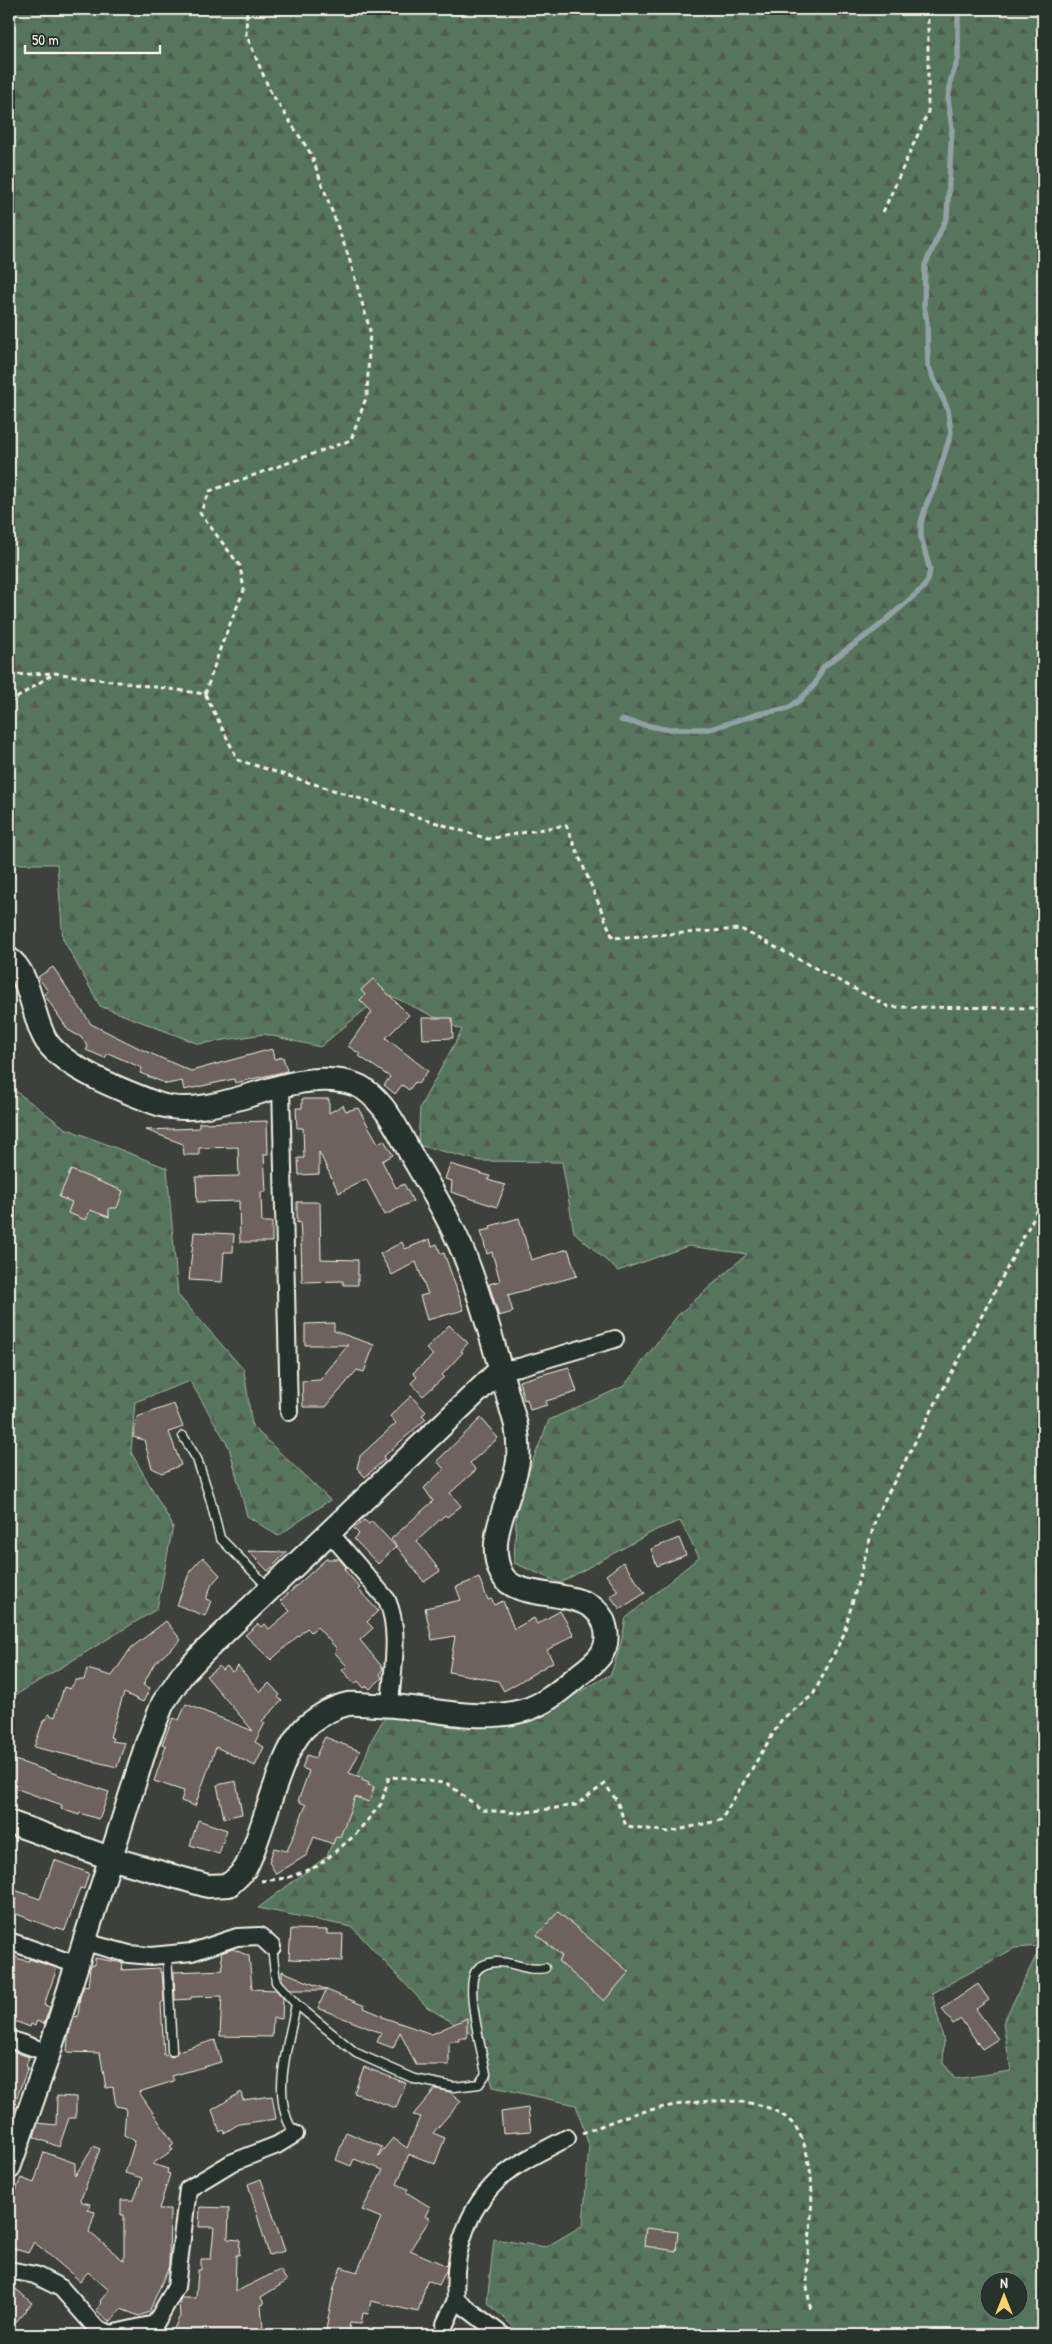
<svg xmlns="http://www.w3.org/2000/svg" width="1052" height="2344" viewBox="0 0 1052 2344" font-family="'Patrick Hand',sans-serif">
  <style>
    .forest { fill: url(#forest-firs); stroke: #a5b2a2; fill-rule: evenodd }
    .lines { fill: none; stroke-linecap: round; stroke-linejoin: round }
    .stream { stroke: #92a1a4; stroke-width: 5.5 }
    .building { fill: #6e625d; stroke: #f4f1e8 }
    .lane-casing { stroke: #f4f1e8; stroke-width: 11 }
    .street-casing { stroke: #f4f1e8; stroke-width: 20 }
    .secondary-casing { stroke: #f4f1e8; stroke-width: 26 }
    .path { stroke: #f4f1e8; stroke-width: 3; stroke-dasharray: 5 4; stroke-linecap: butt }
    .lane { stroke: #26332d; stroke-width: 8 }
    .street { stroke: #26332d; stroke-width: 16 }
    .secondary { stroke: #26332d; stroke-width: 22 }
  </style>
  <defs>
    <pattern id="forest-firs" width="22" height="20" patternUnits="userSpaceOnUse" patternTransform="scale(1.25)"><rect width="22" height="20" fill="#56745d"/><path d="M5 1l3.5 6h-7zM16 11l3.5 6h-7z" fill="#4f5c50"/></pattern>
  </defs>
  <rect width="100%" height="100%" fill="#3c413b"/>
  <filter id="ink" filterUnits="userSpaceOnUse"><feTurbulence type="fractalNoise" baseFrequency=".02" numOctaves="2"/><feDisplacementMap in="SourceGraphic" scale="10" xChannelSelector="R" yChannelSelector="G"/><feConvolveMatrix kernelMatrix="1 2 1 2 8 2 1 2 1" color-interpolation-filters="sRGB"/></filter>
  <g filter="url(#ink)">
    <g class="forest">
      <path d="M9,9H1043V2335H522L487,2302L494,2239L546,2247L583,2225L589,2146L576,2105L493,2087L480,2039L427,2007L352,1927L258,1908L327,1856L372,1739L386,1715L468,1729L552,1708L611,1674L621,1643L626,1618L699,1557L680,1521L656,1530L560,1583L514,1563L517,1501L549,1420L624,1386L678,1315L747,1254L688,1246L618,1271L574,1232L562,1162L481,1161L418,1145L420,1107L462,1030L385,993L320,1047L264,1034L199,1044L100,1006L63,939L57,864H9ZM1041,1946L1003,2023L1011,2071L955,2079L943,2062L944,2042L932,1993L1015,1948ZM990,2282H1020V2312H990Z"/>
      <path d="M9,1086L65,1128L167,1168L178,1295L244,1370L252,1426L330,1500L278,1536L247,1516L229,1447L190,1381L135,1402L131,1452L173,1526L157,1609L9,1699Z"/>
    </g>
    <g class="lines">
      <path class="stream" d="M621,720L664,729H710L758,714L788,708L800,700L815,684L823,667L878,627L923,588L928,580L930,570L921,537V523L926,505L934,488L951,433L948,410L928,366L927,321L924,307L925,265L947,217L952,129L948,99L951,79L958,59V9"/>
    </g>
    <g class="building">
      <path d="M53,967L91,1024L145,1051L191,1071L272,1049L274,1059L283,1057L287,1071L235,1083L234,1079L184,1090L182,1081L167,1084L140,1073L142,1068L108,1053L105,1058L86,1050L88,1047L81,1037L68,1030L44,994L48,991L38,977Z"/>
      <path d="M373,979L409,1015L386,1038L428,1071L418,1084L415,1082L409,1090L402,1085L395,1094L384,1085L390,1077L359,1056L360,1054L348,1046L372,1012L360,1000L365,995L361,990Z"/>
      <path d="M422,1018H452L453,1038L423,1039Z"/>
      <path d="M302,1099H329V1113L343,1105L346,1111L358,1108L378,1143L384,1140L393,1155L382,1161L396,1188L404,1184L413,1201L385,1215L366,1179L339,1193L319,1152V1174L299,1175L298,1158H304L303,1128H297L296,1108H302Z"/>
      <path d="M267,1121L268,1154H264L266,1192H261L262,1222H272V1242H240L239,1201L197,1202L196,1177L239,1176L238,1147L199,1148V1155H184L183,1144L146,1130L199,1128V1123Z"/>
      <path d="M450,1164L490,1176L488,1180L505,1185L497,1207L451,1192L452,1181L445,1179Z"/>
      <path d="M71,1170L123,1191L117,1208H109V1217L90,1210L86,1220L68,1213L72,1202L59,1197Z"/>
      <path d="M297,1202H320L321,1259L358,1260V1285H343V1281L302,1282L301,1238L300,1222L297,1223Z"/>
      <path d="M519,1218L531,1260L568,1249L577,1276L508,1295L513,1312L499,1316L489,1284L500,1281L492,1252L487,1254L481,1231L491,1229L490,1226Z"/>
      <path d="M194,1232L234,1234L233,1252H224L222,1282L189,1280Z"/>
      <path d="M430,1239L432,1246L437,1244L441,1254L444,1253L464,1310L427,1320L420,1296L428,1294L416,1262L392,1275L380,1254L402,1242L405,1249Z"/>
      <path d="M334,1323V1331L374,1345L364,1372L357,1370L326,1407H303L302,1381L320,1380L348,1345H305V1324Z"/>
      <path d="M449,1325L468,1343L461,1351L463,1352L442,1375L444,1377L423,1396L411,1383L417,1377L413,1373L433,1355L426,1349Z"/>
      <path d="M569,1367L577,1392L546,1401L547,1405L530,1410L527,1399L524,1400L519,1381Z"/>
      <path d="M411,1396L426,1412L422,1415L426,1419L383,1457L385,1459L365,1477L357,1468L360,1456L396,1423L390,1416Z"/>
      <path d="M174,1404L183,1427L169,1432L181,1465L162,1473L152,1468L144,1440L133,1437L137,1417Z"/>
      <path d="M481,1418L498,1438L470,1463L476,1470L450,1493L461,1506L447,1517L445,1515L417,1541L440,1571L424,1582L391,1539L433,1501L424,1488L444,1469L437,1461Z"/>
      <path d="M364,1520L369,1524L372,1521L396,1547L378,1564L354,1539L359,1534L354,1529Z"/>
      <path d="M679,1538L686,1555L657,1566L651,1549Z"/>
      <path d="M248,1551L287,1552L268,1571Z"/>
      <path d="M203,1557L220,1575L212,1584L206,1599L211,1601L205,1616L177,1605L190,1571Z"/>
      <path d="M326,1559H339L346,1567L344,1569L360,1588L358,1589L378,1611L367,1622L373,1628L360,1640L383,1668L380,1674L382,1678L370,1689L367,1686L364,1688L358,1681L355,1684L342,1670L347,1666L334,1652L337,1649L317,1627L311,1632L307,1628L271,1660L245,1635L258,1624L261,1627L265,1624L269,1629L290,1611L280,1601Z"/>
      <path d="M623,1562L645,1593L620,1609L610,1596L618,1591L606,1575Z"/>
      <path d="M479,1578L488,1600L492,1599L494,1605L503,1601L514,1629L534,1618L537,1624L560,1611L574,1635L547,1650L553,1662L504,1691L498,1681L449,1672L455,1636L432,1640L425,1608L461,1600L456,1587Z"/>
      <path d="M166,1621L181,1640L154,1664L143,1685L150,1688L143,1702L124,1693L110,1737L113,1738L112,1741L125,1743L117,1767L34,1747L44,1719L46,1720L48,1714L55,1717L64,1687L70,1689L76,1680H84L87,1669L112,1676L131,1648Z"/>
      <path d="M219,1666L222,1670L227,1666L232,1672L238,1666L260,1692L269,1683L280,1695L278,1697L282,1701L262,1721L265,1723L255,1742L264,1747L255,1766L216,1747L195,1806L181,1801L184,1791L154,1781L166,1746L162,1744L173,1718L179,1720L186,1704L253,1731L206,1676Z"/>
      <path d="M325,1737L360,1751L349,1773L363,1778L362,1780L369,1783L368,1785L374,1787L369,1802L355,1797L340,1837L336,1836L333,1844L314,1837L307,1855L276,1874L269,1862L274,1848L287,1851L306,1805L298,1801L309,1771L302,1768L307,1755L315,1758Z"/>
      <path d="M9,1758L109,1792L101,1815L98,1819L80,1813L79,1815L61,1809L62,1805L9,1786Z"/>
      <path d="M236,1781L242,1814L224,1818L217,1785Z"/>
      <path d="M198,1820L227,1830L219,1854L190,1845Z"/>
      <path d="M54,1860L89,1873L84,1889L80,1888L65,1930L56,1927L55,1929L9,1911V1888L40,1899Z"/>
      <path d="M558,1912L629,1972L604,2001L558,1961L562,1956L537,1935Z"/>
      <path d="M291,1929L327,1930V1934H343L342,1961L289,1959Z"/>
      <path d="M233,1949L249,1956L252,1989L276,1990L283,1998L282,2019L273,2018L272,2037L220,2036L222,1996L191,1997V1999L175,2000L174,1972L223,1970L221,1953Z"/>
      <path d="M9,1955L23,1960L29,1961V1959L57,1968L44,2005L50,2007L44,2024L37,2021L35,2026L31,2024L30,2027L9,2019Z"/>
      <path d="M95,1958L123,1963L122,1970L160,1968V1973L162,1972L164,2001L161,2003L164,2055L173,2057L178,2051L215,2040L221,2062L172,2076L174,2081L139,2092L174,2144L170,2146L173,2150L152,2164L168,2169L167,2173L170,2174L159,2209H170L169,2266L149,2312L139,2316L121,2309L110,2322L96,2310L102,2303L100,2301L109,2290L88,2272L80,2281L34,2242L28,2253L9,2247V2208L21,2178L34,2183L44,2152L75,2163V2176L93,2146L100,2149L81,2199L82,2202L90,2204L88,2210L95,2212L89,2232L124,2261V2215H121V2200H134L142,2178L125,2173L135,2141L124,2135L126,2108L116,2106L113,2087L106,2088L100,2053L67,2052L68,2038L74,2016L78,2017L80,1997L84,1986L88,1987L90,1968L91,1965H95Z"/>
      <path d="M282,1971L365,2006L364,2008L383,2016L382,2017L432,2034L467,2018V2038H459V2041H449V2065H416L400,2032L393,2048L377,2042L381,2033L318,2008L326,1990H291L282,1980Z"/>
      <path d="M978,1984L989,2000L976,2009L998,2039L982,2049L961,2019L953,2024L942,2009Z"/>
      <path d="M9,2050L29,2057L26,2066L28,2067L11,2113L9,2112Z"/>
      <path d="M364,2067L406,2083L396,2108L354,2093Z"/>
      <path d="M435,2089L450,2092L461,2101L433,2133L445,2138L435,2164L409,2154L397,2184L408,2189L406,2192L430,2207L425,2216L430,2219L410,2250L447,2266L446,2271L439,2285L427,2280L418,2312L371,2301L368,2314L363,2313L361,2324L350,2323L348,2335H325L334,2288L341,2267L357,2272L381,2218L362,2210L383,2170L354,2159L351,2166L336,2160L346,2132L382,2147L378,2156L393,2138L407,2148L420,2117L413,2115Z"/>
      <path d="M241,2092L243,2100L272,2096L276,2119L239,2124L224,2133L223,2130L220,2132L212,2110Z"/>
      <path d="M57,2096L76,2097V2118H69L59,2147L34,2137L38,2123L56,2125Z"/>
      <path d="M528,2108L531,2131L503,2133L501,2112Z"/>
      <path d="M261,2179L285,2251L269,2255L248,2184Z"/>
      <path d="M200,2207L229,2208L228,2239L240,2240L239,2255H236L235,2292L280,2270L287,2281L261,2297L264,2304L261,2305L263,2329H261L262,2335H171L180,2316L179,2302L181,2298H196L198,2270H201V2259H211L214,2227H199Z"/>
      <path d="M646,2228L678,2232L676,2251L644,2246Z"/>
      <path d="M16,2289L32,2303L9,2330V2298Z"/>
    </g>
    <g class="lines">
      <defs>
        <g id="lane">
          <path d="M183,1436L197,1459L210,1498L220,1538L268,1587"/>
          <path d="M272,1947L276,1982L296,2004L356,2053L415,2079L454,2087L479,2084L486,2074C482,2051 467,1995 474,1975C477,1966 487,1963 496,1962C512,1961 528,1972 545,1968"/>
          <path d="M167,1954L172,2051"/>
          <path d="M295,2134C269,2098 289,2043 296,2004"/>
        </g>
        <g id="street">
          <path d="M281,1087L289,1412"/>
          <path d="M500,1370L519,1367L615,1339"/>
          <path d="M330,1533L387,1600C401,1631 392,1672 390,1705"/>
          <path d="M9,1941L77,1965"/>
          <path d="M85,1942L129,1954L151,1956L192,1952L237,1937L260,1936L272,1947"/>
          <path d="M9,2039L49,2053"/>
          <path d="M9,2270L35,2275L61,2288L97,2329L115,2335"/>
          <path d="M445,2324L456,2300"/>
          <path d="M115,2333L155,2324L176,2287L188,2189L231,2163L277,2145L295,2134"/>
          <path d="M502,2335L456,2300C452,2249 469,2199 513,2168C530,2156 549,2148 567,2138"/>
        </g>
        <g id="secondary">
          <path d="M9,959C30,971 33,1022 47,1042C66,1069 124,1091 155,1103C204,1122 267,1082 317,1080C332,1079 352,1081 364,1089C388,1106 399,1133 413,1158C434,1194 456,1230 470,1270C488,1320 501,1373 516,1425C518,1437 519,1449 518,1461C513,1497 483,1540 502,1575C519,1606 598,1581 606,1630C610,1652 595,1663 579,1675C563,1688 546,1704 525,1710C478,1724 425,1706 377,1705C368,1705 357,1703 348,1704C333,1707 321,1715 309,1724C280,1745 264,1833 246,1867C242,1874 235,1879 229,1885L208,1886L110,1858L9,1822"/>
          <path d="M9,2168L49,2053L147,1743L163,1703L182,1675L206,1650L500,1370"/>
        </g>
      </defs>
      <use href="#lane" class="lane-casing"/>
      <use href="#street" class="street-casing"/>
      <use href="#secondary" class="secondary-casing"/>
      <g class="path">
        <path d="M883,212L928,112V9"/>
        <path d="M9,675L54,673L205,694L238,760L488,839L566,825L613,938L741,929L889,1007L1043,1008"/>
        <path d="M205,694L221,646L244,590L240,566L200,513L210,491L351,440L367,395L370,330L349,258L311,154L270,91L246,34L247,9"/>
        <path d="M9,703L54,673"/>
        <path d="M261,1881L287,1878L318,1866L354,1836L381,1804L389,1777L410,1778L448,1784L482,1810L520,1813L576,1805L605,1784L617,1801L626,1826L669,1832L721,1820L782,1719L813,1695L843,1636L877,1514L1043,1200"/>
        <path d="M582,2133C603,2126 624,2115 646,2111C688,2101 768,2088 797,2129C805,2142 809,2161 811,2176C814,2211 807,2247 807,2282C807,2292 810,2303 811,2312"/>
      </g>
      <use href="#lane" class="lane"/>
      <use href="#street" class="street"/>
      <use href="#secondary" class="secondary"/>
    </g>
  </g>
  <rect width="1052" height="2344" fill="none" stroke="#26332d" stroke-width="30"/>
  <rect x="15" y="15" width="1022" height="2314" fill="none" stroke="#f4f1e8" stroke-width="2" filter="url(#ink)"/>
  <g transform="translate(1004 2296)"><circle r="24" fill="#26332d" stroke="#787f78"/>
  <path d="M0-4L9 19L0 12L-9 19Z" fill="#ffd166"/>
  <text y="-8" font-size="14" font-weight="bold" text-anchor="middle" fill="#f4f1e8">N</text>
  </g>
  <path d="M25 45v8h135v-8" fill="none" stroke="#f4f1e8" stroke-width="2.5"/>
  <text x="32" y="45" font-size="15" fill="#f4f1e8" stroke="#26332d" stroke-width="4" paint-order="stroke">50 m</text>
</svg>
